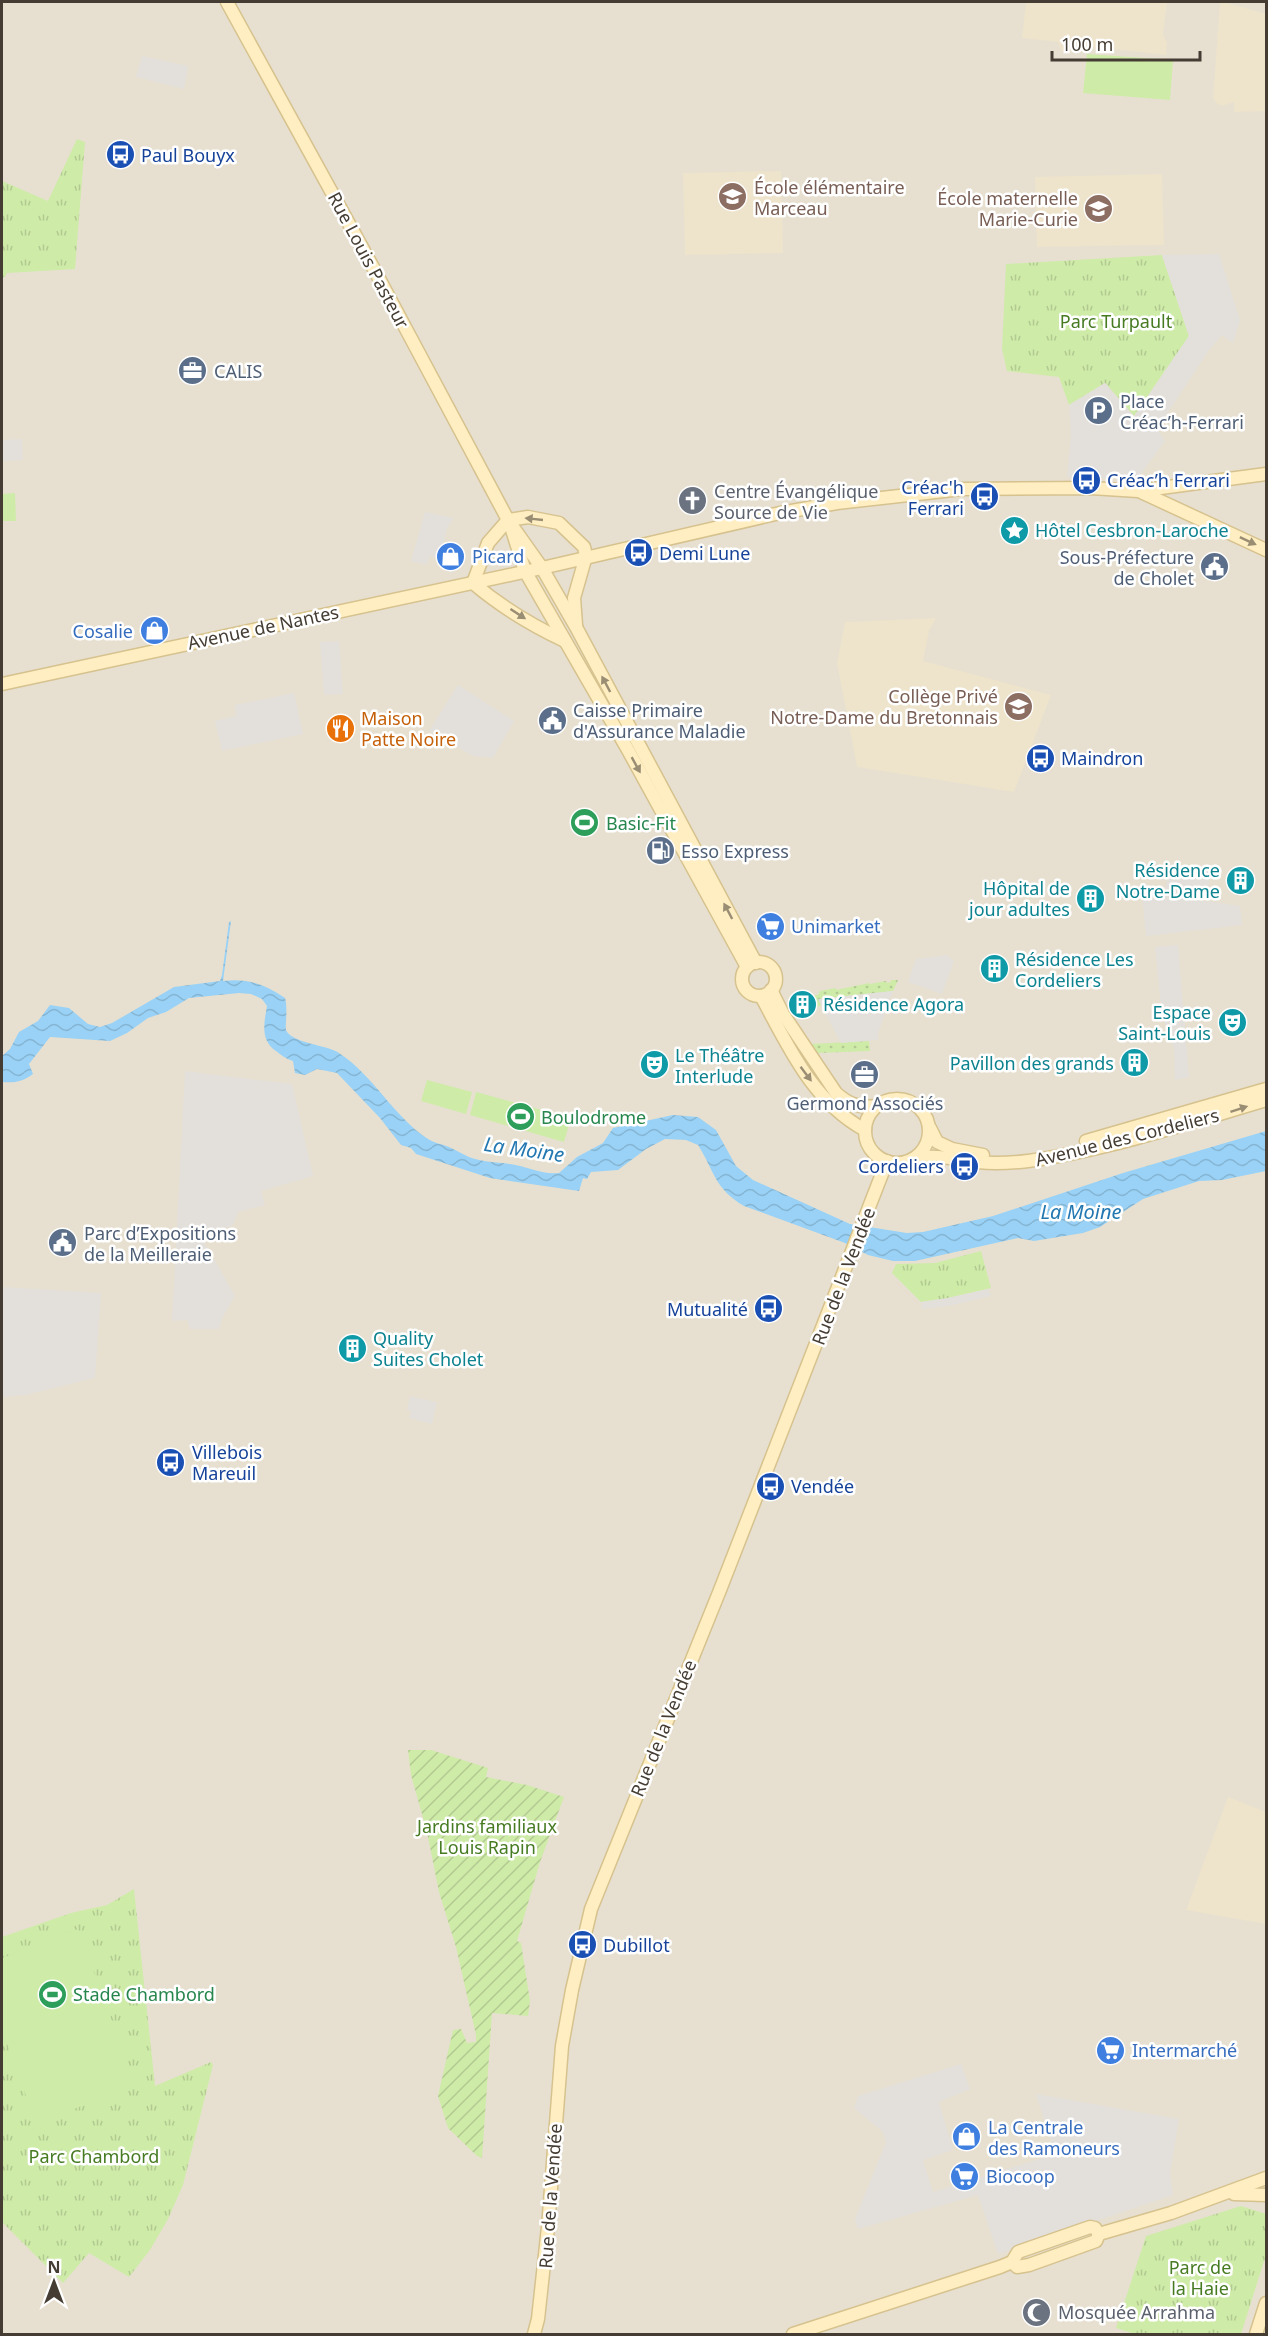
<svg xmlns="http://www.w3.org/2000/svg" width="1268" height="2336" viewBox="0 0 1268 2336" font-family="'Noto Sans',sans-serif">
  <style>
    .residential { fill: #e7e0d0 }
    .education { fill: #eee3cb }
    .grass { fill: url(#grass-dots) }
    .park { fill: url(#park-tufts) }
    .garden { fill: url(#garden-furrows) }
    .pitch { fill: #ceeba8 }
    .parking { fill: #e3e0dc }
    .water { fill: url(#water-waves) }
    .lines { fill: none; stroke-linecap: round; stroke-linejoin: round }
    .secondary-casing { stroke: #d6c28e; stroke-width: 15 }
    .secondary { stroke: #ffeec1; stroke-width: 12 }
    .oneway { fill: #998d73 }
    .labels { text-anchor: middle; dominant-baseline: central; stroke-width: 5; stroke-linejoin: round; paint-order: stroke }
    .transit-label { font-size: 18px; fill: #164399; stroke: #fff; text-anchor: start }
    .education-label { font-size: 18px; fill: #785e54; stroke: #fff; text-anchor: end }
    .street-label { font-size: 18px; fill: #453d33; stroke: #fff }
    .park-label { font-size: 18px; fill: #467b22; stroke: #fff }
    .service-label { font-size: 18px; fill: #4e5e75; stroke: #fff; text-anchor: start }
    .worship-label { font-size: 18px; fill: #5b616d; stroke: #fff; text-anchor: start }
    .culture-label { font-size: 18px; fill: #0d838f; stroke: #fff; text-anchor: start }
    .shop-label { font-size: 18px; fill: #366cbe; stroke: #fff; text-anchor: start }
    .food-label { font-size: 18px; fill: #c56008; stroke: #fff; text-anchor: start }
    .leisure-label { font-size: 18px; fill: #27864d; stroke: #fff; text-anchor: start }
    .water-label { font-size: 20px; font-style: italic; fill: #2378b1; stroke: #fff }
  </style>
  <defs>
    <pattern id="grass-dots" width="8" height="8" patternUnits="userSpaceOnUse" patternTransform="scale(1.5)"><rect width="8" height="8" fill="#ceeba8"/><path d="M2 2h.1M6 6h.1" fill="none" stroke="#b2ca91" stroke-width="1.8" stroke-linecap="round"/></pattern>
    <pattern id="park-tufts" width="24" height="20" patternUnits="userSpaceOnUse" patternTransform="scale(1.5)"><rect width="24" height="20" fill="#ceeba8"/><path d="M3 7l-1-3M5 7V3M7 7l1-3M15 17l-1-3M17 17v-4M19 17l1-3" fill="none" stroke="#b2ca91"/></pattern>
    <pattern id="garden-furrows" width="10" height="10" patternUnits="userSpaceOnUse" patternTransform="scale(1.5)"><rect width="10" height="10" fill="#ceeba8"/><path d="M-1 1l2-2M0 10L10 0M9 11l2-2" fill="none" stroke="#b2ca91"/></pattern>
    <pattern id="water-waves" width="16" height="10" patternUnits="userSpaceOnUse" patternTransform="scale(1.5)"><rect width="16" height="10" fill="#99d2f6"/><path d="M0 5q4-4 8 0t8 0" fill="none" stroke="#85b5d3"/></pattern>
  </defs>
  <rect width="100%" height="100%" fill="#f3eee3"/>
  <rect class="residential" x="2" y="2" width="1264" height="2332"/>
  <g class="education">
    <path d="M1026,2H1167L1163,34L1167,43L1166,55L1074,45L1073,52L1061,51L1058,42L1022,38Z"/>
    <path d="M1224,2L1266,14V111L1234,112V102L1222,106L1216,103L1213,98L1220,3Z"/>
    <path d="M781,171L783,253L685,255L683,173Z"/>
    <path d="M1162,174L1164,245L1037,247L1035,177Z"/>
    <path d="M936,618L929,631L923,661L1051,695L1014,792L857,767L837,663L845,622Z"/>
    <path d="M1228,1797L1266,1812V1924L1186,1910Z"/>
  </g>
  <g class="grass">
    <path d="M891,980H898L893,991L819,999L821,1005L816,1008L810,996L818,995L820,991L836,988V990L869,983L870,984L886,981L887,983L891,982Z"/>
    <path d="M869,1041L870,1051L816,1053L811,1044Z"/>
  </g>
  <g class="park">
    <path d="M77,139L85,142L75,269L7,273L5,277H2V181L48,201Z"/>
    <path d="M1162,255L1189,336L1134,416L1105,383L1069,405L1059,377L1007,371L1002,349L1006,264Z"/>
    <path d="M981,1251L991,1288L948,1298L921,1302L892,1273L896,1264L935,1263Z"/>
    <path d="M134,1889L155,2086L211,2062L213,2065L183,2185L168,2219L150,2250L129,2277L89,2253L63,2283L2,2222V1937L71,1913L107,1905Z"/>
    <path d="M1241,2206L1266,2214V2255L1241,2334H1135L1116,2328L1146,2236Z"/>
  </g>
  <path class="garden" d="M408,1750H431L488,1768L486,1777L527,1785L564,1797L540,1862L517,1941L521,1943L530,2001L528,2016L492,2013L482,2158L477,2156L448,2128L438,2096L453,2030L461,2029L467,2043L476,2042V2035L456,1947L439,1892L427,1832L411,1775Z"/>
  <g class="pitch">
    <path d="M1087,54L1173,60L1170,100L1083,93Z"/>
    <path d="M15,493L16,521H2V494Z"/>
    <path d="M427,1080L472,1092L466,1114L421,1101Z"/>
    <path d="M476,1092L571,1118L564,1142L470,1115Z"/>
    <path d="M78,1929L136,2086L36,2123L2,2030V1958Z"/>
  </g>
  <g class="parking">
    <path d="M142,56L188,66L184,89L136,77Z"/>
    <path d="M1219,254L1240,320L1233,343L1222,335L1209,350L1157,429L1165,441L1137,479L1067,477L1071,436L1069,405L1105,383L1134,416L1189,336L1162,255Z"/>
    <path d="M22,439L23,460L2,461V440Z"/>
    <path d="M425,512L454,518L447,528L440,559L430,556L427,565L411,561Z"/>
    <path d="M339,641L343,694L324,695L320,642Z"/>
    <path d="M458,685L514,721L493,758L473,756L429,731Z"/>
    <path d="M294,693L303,734L222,751L215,721L236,716L235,705Z"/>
    <path d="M1170,863L1210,870L1208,899L1165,892Z"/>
    <path d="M1142,892L1240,906L1242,925L1146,936Z"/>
    <path d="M1178,945L1189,1077L1175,1080L1174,1049L1162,1015L1155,947Z"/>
    <path d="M947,955L954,961L942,994L908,982L916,959Z"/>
    <path d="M893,991L878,1033V1040L841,1043L818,999Z"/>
    <path d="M185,1071L292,1084L313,1176L261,1191L265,1205L238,1212L233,1225L203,1240L235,1296L223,1316L219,1329H190L187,1320L172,1321Z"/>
    <path d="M2,1287L101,1293L95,1378L25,1395L2,1397Z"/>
    <path d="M988,1289L991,1296L949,1306L922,1309L921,1302L948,1298Z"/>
    <path d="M410,1396L437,1402L432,1424L409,1418L411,1411L407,1410Z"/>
    <path d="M961,2064L970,2089L939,2102L953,2150L923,2160L933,2192L1055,2154L1036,2094L1179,2119L1170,2173L1173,2195L998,2254L978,2195L858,2229L855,2219L886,2142L882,2131L854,2108L858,2096Z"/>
  </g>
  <path class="water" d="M231,921L223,981C247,978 265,984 285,998C288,1008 285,1026 286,1030C291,1043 328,1045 339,1053C374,1076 393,1116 428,1139C434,1143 442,1144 449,1147C456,1150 462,1154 469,1157C483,1162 496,1162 510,1164C527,1166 541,1175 559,1173L577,1157L603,1143L613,1128L673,1115L698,1117L716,1130L736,1166L753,1180L850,1224L907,1233L923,1232L993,1216L1123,1173L1266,1131V1171L1222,1180L1199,1181L1143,1199L1100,1227L1083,1233L1034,1241L1018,1238L915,1261H893L868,1255L845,1243L744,1206C714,1188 715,1172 698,1145L686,1140L665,1139L646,1149L618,1170L591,1172L587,1179L583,1178L579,1191L490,1178L416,1154L411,1148L401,1145L380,1118L337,1073L317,1069L305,1075L295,1073L293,1061C286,1059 281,1055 276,1051C260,1040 264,1023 267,1006L262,999L251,994L239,993L189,998L166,1012L148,1018L127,1033L110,1041L50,1037L29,1064L33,1074C22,1082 15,1083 2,1082V1056L10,1049L19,1032L38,1021L50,1005L69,1008L88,1024L100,1027L112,1023L174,987L220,981L222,975L229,922Z"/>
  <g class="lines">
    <defs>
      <g id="secondary">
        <path d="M227,2L375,271L508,520L542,568L576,627L756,963"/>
        <path d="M1141,492L1266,550"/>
        <path d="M512,530L525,571L628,750L747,967"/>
        <path d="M473,583L488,543L508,520L528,517L559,523L584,547L586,556L574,598L576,625"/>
        <path d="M473,583C500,606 533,626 565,641"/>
        <path d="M2,684L542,568L780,513L837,503L962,489L1091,488L1138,491L1266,474"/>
        <circle cx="759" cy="979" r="17"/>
        <path d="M771,990L783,1014L836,1093C849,1105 860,1108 877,1106"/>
        <path d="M761,996C788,1046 813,1102 865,1130"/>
        <circle cx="897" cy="1131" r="32"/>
        <path d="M930,1128L937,1142L952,1149L983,1155"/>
        <path d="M1086,1141L1266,1089"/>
        <path d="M915,1158C936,1154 956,1160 978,1162C994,1164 1011,1163 1028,1161C1107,1150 1190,1123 1266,1100"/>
        <path d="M1234,2194L1266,2195"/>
        <path d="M1012,2262L1017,2267L1029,2265L1096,2241L1099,2234L1171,2213L1266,2178"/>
        <path d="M534,2334L538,2319L548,2227L562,2046L572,1990L591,1909L720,1590L887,1161"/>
        <path d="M793,2334L1000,2267L1012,2262L1018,2252L1090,2227L1095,2228L1099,2234"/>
        <path d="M1256,2334L1266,2303"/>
      </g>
    </defs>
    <use href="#secondary" class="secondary-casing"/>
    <use href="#secondary" class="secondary"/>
  </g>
  <defs><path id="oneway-solid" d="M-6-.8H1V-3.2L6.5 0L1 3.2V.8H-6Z" transform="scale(1.5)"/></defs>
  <g class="oneway">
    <use href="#oneway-solid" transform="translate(534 519) rotate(-174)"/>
    <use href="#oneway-solid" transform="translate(1248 541) rotate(25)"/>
    <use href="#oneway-solid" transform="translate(518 614) rotate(33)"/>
    <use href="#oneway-solid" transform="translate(606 684) rotate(-118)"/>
    <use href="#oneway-solid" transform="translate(636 765) rotate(61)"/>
    <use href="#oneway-solid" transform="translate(728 911) rotate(-118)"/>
    <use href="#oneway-solid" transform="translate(806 1074) rotate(53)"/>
    <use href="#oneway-solid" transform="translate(1239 1109) rotate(-18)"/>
  </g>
  <defs>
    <symbol id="bus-disc" viewBox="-11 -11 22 22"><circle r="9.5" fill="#1a4fb4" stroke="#fff"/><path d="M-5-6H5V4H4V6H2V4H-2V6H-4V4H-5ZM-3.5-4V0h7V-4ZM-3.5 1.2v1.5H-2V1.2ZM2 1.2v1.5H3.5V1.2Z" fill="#fff"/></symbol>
    <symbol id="school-disc" viewBox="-11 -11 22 22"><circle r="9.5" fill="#8d6e63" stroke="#fff"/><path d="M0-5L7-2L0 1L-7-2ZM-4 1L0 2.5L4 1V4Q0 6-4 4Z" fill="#fff"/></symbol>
    <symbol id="office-disc" viewBox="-11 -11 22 22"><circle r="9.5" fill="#5c6f8a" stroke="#fff"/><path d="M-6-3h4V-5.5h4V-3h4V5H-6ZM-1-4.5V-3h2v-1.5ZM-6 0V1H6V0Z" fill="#fff"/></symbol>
    <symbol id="parking-disc" viewBox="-11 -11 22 22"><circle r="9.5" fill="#5c6f8a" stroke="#fff"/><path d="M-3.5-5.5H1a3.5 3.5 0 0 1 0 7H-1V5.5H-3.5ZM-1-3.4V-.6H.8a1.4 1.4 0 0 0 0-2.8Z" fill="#fff"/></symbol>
    <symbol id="church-disc" viewBox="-11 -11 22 22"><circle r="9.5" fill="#6b7280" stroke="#fff"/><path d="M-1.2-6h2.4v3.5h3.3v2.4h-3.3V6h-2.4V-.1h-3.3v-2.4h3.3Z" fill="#fff"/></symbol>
    <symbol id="sight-disc" viewBox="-11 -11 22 22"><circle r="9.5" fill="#0f9aa8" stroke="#fff"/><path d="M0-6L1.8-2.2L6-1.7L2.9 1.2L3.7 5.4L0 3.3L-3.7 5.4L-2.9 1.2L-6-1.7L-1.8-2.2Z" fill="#fff"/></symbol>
    <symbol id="shop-disc" viewBox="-11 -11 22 22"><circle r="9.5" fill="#3f7fe0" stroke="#fff"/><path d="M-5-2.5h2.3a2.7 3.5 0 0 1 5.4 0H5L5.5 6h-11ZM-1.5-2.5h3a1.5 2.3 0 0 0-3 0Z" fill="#fff"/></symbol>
    <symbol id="civic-disc" viewBox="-11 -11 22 22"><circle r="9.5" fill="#5c6f8a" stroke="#fff"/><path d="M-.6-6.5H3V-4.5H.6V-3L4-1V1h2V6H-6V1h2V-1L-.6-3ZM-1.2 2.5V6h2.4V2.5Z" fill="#fff"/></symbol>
    <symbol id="restaurant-disc" viewBox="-11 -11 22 22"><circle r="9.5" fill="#e8710a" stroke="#fff"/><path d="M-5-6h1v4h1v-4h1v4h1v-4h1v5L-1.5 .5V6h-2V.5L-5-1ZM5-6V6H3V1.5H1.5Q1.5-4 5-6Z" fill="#fff"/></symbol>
    <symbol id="stadium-disc" viewBox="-11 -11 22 22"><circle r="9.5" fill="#2e9e5b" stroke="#fff"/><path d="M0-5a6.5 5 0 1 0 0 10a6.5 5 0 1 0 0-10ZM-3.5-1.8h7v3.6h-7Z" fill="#fff"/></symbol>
    <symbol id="fuel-disc" viewBox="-11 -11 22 22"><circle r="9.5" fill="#5c6f8a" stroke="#fff"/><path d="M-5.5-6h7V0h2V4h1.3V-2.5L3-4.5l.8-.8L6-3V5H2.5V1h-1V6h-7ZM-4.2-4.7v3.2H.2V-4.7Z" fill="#fff"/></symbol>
    <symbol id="building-disc" viewBox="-11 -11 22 22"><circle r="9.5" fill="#0f9aa8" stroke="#fff"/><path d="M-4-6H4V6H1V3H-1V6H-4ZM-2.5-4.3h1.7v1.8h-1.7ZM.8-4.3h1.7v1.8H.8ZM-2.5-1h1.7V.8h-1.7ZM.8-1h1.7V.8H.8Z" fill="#fff"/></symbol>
    <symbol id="supermarket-disc" viewBox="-11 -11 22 22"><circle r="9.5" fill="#3f7fe0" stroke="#fff"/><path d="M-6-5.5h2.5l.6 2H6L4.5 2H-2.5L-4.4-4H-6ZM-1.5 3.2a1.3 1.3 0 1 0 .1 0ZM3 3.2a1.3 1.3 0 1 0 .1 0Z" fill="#fff"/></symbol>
    <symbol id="theatre-disc" viewBox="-11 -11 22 22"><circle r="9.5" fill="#0f9aa8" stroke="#fff"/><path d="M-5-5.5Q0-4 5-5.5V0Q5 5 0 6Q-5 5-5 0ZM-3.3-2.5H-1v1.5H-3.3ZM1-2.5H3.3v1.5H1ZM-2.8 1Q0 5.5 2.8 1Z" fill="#fff"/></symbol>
    <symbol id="mosque-disc" viewBox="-11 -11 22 22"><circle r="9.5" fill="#6b7280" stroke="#fff"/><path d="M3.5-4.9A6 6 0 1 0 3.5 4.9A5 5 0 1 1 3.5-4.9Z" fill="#fff"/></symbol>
  </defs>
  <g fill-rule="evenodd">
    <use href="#bus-disc" x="104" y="138" width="33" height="33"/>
    <use href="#school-disc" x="716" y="180" width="33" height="33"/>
    <use href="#school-disc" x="1082" y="192" width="33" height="33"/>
    <use href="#office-disc" x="176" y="354" width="33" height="33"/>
    <use href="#parking-disc" x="1082" y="394" width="33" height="33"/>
    <use href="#bus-disc" x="1070" y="464" width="33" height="33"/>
    <use href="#bus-disc" x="968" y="480" width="33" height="33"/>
    <use href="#church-disc" x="676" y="484" width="33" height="33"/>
    <use href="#sight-disc" x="998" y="514" width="33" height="33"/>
    <use href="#bus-disc" x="622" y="536" width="33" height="33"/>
    <use href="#shop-disc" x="434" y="540" width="33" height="33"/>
    <use href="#civic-disc" x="1198" y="550" width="33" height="33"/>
    <use href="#shop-disc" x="138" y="614" width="33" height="33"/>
    <use href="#school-disc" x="1002" y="690" width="33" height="33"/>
    <use href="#civic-disc" x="536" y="704" width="33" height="33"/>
    <use href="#restaurant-disc" x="324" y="712" width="33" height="33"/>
    <use href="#bus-disc" x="1024" y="742" width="33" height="33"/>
    <use href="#stadium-disc" x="568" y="806" width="33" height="33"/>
    <use href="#fuel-disc" x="644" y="834" width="33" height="33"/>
    <use href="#building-disc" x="1224" y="864" width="33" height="33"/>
    <use href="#building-disc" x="1074" y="882" width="33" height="33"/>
    <use href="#supermarket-disc" x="754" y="910" width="33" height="33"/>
    <use href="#building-disc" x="978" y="952" width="33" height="33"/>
    <use href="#building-disc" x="786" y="988" width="33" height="33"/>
    <use href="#theatre-disc" x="1216" y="1006" width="33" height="33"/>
    <use href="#building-disc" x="1118" y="1046" width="33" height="33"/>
    <use href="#theatre-disc" x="638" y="1048" width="33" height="33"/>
    <use href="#office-disc" x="848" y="1058" width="33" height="33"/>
    <use href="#stadium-disc" x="504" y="1100" width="33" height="33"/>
    <use href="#bus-disc" x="948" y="1150" width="33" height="33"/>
    <use href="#civic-disc" x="46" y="1226" width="33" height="33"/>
    <use href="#bus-disc" x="752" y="1292" width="33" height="33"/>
    <use href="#building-disc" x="336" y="1332" width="33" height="33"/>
    <use href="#bus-disc" x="154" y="1446" width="33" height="33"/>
    <use href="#bus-disc" x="754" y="1470" width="33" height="33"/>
    <use href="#bus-disc" x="566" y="1928" width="33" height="33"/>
    <use href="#stadium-disc" x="36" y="1978" width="33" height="33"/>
    <use href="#supermarket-disc" x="1094" y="2034" width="33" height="33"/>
    <use href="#shop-disc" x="950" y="2120" width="33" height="33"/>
    <use href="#supermarket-disc" x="948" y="2160" width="33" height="33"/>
    <use href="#mosque-disc" x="1020" y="2296" width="33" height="33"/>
  </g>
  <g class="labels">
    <g class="transit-label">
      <text x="141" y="155">Paul Bouyx</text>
      <text x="1107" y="480">Créac’h Ferrari</text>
      <text x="964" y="487" text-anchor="end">Créac'h<tspan x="964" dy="21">Ferrari</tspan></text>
      <text x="659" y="553">Demi Lune</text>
      <text x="1061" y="758">Maindron</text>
      <text x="944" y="1166" text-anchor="end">Cordeliers</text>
      <text x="748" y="1309" text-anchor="end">Mutualité</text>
      <text x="192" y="1452">Villebois<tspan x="192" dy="21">Mareuil</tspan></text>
      <text x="791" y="1486">Vendée</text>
      <text x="603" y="1945">Dubillot</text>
    </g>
    <g class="education-label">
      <text x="754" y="187" text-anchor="start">École élémentaire<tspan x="754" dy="21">Marceau</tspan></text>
      <text x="1078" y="198">École maternelle<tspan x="1078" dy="21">Marie-Curie</tspan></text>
      <text x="998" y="696">Collège Privé<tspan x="998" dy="21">Notre-Dame du Bretonnais</tspan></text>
    </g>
    <g class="street-label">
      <text transform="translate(369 260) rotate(62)">Rue Louis Pasteur</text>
      <text transform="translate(263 627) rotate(-12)">Avenue de Nantes</text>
      <text transform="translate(1127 1137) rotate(-14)">Avenue des Cordeliers</text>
      <text transform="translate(843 1276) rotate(-69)">Rue de la Vendée</text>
      <text transform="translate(663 1728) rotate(-68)">Rue de la Vendée</text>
      <text transform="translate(550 2196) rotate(-86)">Rue de la Vendée</text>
    </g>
    <g class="park-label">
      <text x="1116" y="321">Parc Turpault</text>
      <text x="487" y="1826">Jardins familiaux<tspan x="487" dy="21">Louis Rapin</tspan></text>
      <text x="94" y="2156">Parc Chambord</text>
      <text x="1200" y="2267">Parc de<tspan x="1200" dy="21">la Haie</tspan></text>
    </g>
    <g class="service-label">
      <text x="214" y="371">CALIS</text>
      <text x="1120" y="401">Place<tspan x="1120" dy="21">Créac’h-Ferrari</tspan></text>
      <text x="1194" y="557" text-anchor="end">Sous-Préfecture<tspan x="1194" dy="21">de Cholet</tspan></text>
      <text x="573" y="710">Caisse Primaire<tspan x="573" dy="21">d'Assurance Maladie</tspan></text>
      <text x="681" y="851">Esso Express</text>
      <text x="865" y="1103" text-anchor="middle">Germond Associés</text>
      <text x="84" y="1233">Parc d’Expositions<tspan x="84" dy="21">de la Meilleraie</tspan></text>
    </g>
    <g class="worship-label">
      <text x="714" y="491">Centre Évangélique<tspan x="714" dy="21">Source de Vie</tspan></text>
      <text x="1058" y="2312">Mosquée Arrahma</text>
    </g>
    <g class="culture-label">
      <text x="1035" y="530">Hôtel Cesbron-Laroche</text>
      <text x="1220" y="870" text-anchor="end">Résidence<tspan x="1220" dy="21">Notre-Dame</tspan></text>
      <text x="1070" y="888" text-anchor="end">Hôpital de<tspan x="1070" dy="21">jour adultes</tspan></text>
      <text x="1015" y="959">Résidence Les<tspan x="1015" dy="21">Cordeliers</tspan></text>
      <text x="823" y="1004">Résidence Agora</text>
      <text x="1211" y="1012" text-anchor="end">Espace<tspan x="1211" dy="21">Saint-Louis</tspan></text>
      <text x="675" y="1055">Le Théâtre<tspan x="675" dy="21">Interlude</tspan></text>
      <text x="1114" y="1063" text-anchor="end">Pavillon des grands</text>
      <text x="373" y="1338">Quality<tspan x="373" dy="21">Suites Cholet</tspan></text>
    </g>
    <g class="shop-label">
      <text x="472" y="556">Picard</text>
      <text x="133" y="631" text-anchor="end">Cosalie</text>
      <text x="791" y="926">Unimarket</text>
      <text x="1132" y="2050">Intermarché</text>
      <text x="988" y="2127">La Centrale<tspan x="988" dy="21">des Ramoneurs</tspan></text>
      <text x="986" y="2176">Biocoop</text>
    </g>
    <g class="food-label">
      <text x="361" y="718">Maison<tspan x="361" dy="21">Patte Noire</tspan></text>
    </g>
    <g class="leisure-label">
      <text x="606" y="823">Basic-Fit</text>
      <text x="541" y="1117">Boulodrome</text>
      <text x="73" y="1994">Stade Chambord</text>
    </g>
    <g class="water-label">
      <text transform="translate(524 1149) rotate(8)">La Moine</text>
      <text x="1081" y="1211">La Moine</text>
    </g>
  </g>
  <rect width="1268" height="2336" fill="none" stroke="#453d33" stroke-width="6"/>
  <g transform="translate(54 2282)" stroke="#ffffff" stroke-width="4.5" paint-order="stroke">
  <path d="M0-4.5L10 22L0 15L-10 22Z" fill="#453d33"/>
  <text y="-9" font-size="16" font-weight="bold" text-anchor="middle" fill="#453d33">N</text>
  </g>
  <path d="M1052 51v9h148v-9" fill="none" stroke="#453d33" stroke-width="3"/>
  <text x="1061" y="51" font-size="18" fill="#453d33" stroke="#ffffff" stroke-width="4.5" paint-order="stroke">100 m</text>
</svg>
